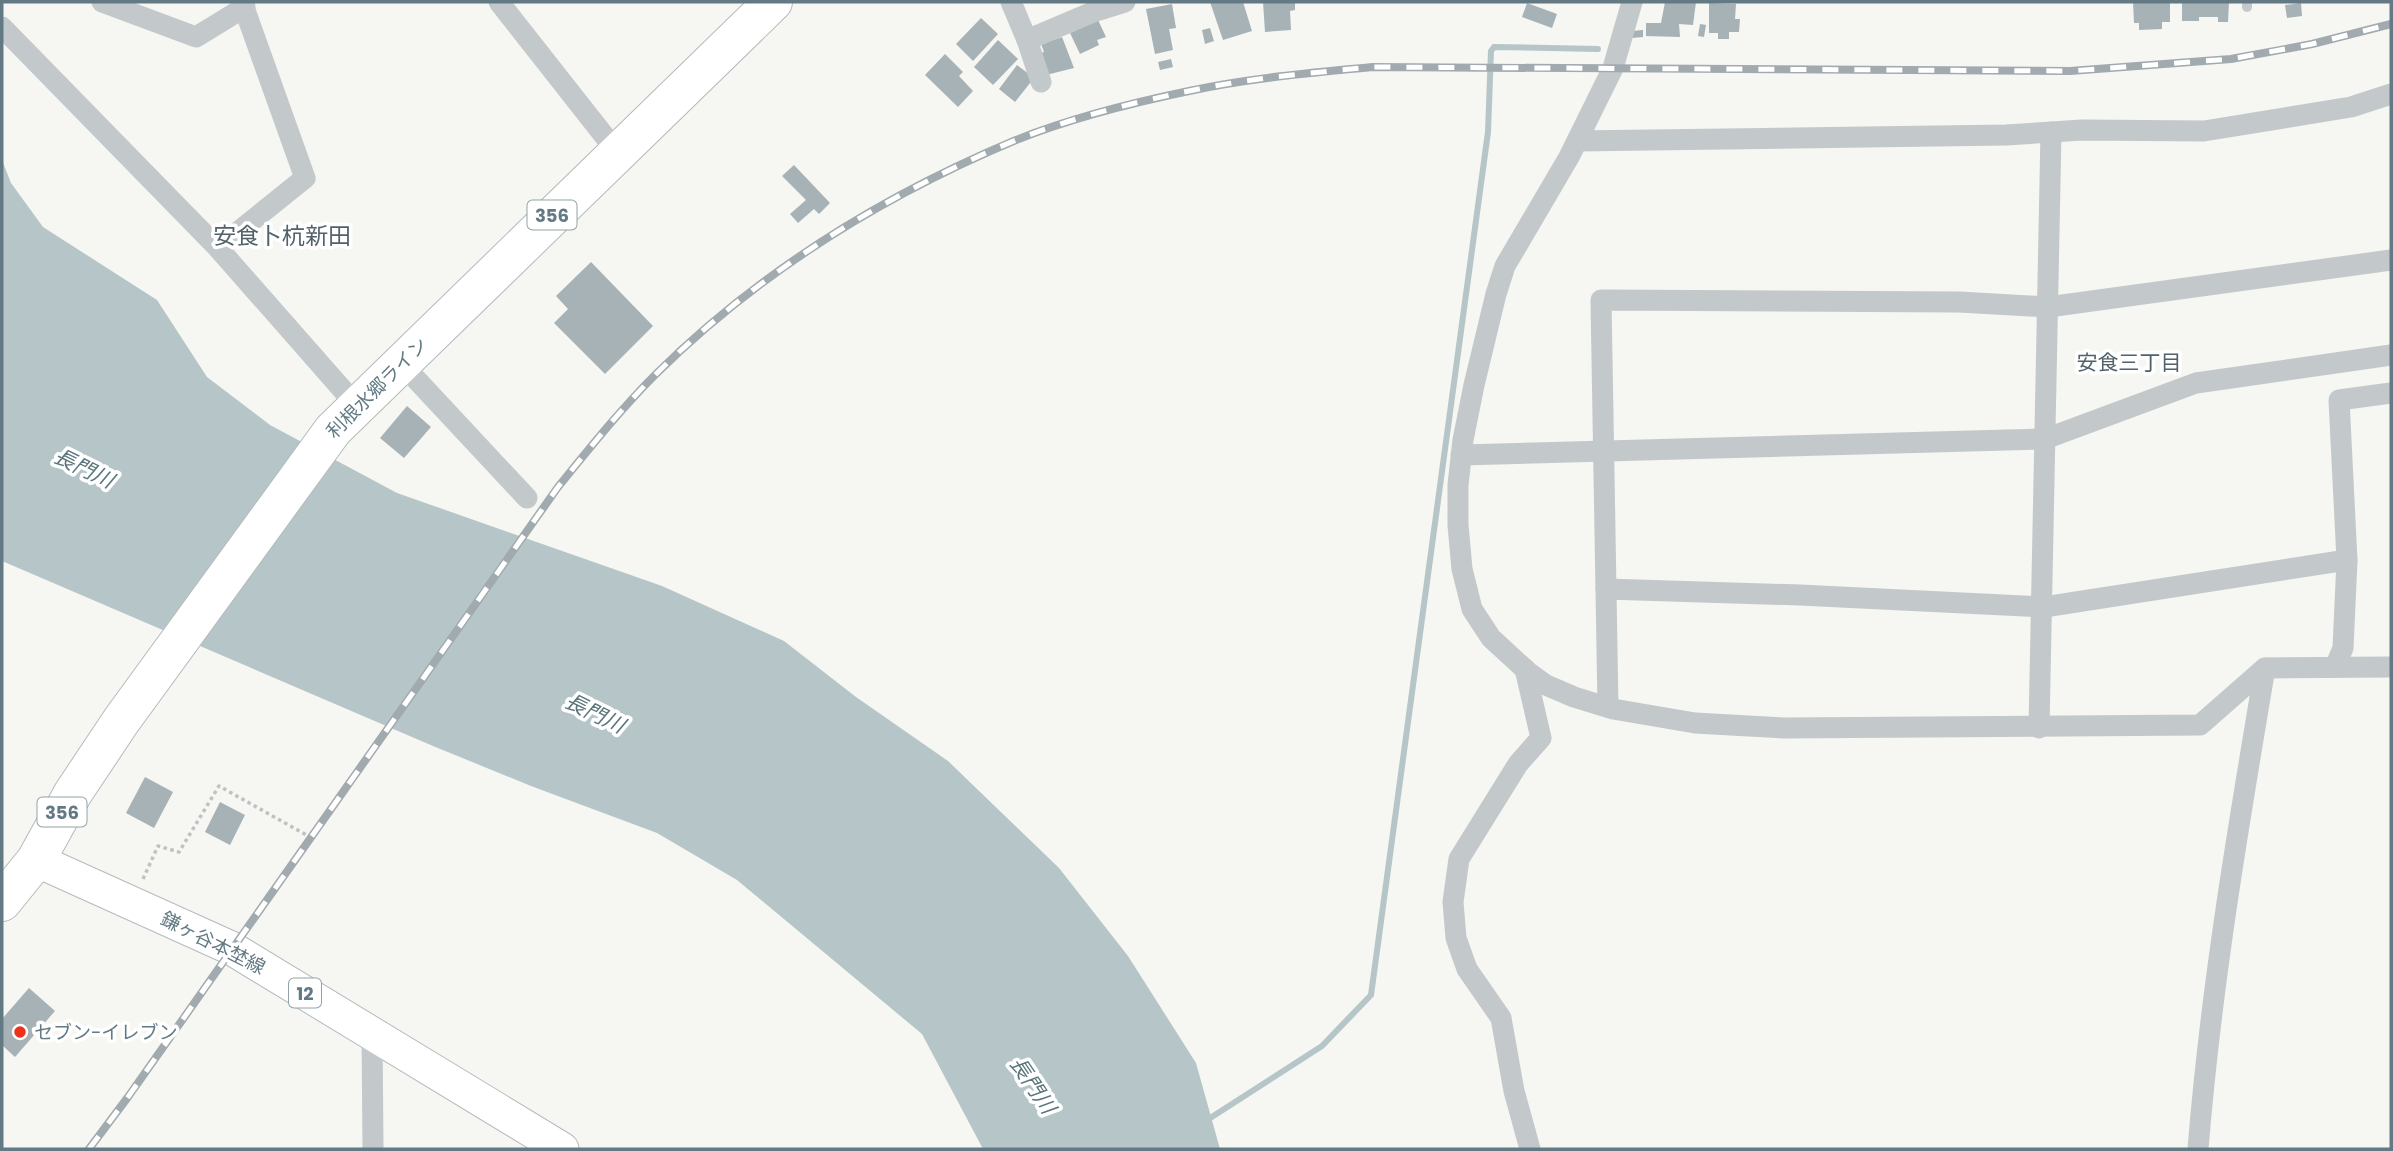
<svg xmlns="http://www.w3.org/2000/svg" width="2393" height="1151" viewBox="0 0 2393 1151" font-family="Poppins,'Noto Sans JP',sans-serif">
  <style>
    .water { fill: #b6c6c8 }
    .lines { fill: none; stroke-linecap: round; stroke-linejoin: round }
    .stream { stroke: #b6c6c8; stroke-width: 6 }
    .building { fill: #a7b2b6 }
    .primary-casing { stroke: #b6bbbe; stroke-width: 35 }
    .highway-casing { stroke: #b5babc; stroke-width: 40 }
    .path { stroke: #bfc1c3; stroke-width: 3.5; stroke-dasharray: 3.5 3.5; stroke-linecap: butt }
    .lane { stroke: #c3c8ca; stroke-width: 10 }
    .street { stroke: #c3c8ca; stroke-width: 21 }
    .primary { stroke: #fff; stroke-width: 33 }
    .highway { stroke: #fff; stroke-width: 38 }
    .rail-casing { stroke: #a1aaae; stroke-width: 8 }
    .rail { stroke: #fff; stroke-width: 5; stroke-dasharray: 16; stroke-linecap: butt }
    .poi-dot { fill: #ed311b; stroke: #fff; stroke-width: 2.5 }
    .labels { text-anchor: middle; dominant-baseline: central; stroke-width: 7; stroke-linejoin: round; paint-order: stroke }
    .shield { fill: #fff; stroke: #92a2aa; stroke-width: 2 }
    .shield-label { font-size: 18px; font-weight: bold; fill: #637a85 }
    .street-label { font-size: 19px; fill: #637a85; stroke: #fff }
    .poi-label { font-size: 19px; fill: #637a85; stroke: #fff; text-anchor: start }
    .neighbourhood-label { font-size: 21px; fill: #52626a; stroke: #fff }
    .water-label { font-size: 21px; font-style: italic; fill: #5a767b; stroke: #fff }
    .quarter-label { font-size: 23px; fill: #52626a; stroke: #fff }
  </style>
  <rect width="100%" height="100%" fill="#f6f6f2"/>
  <path class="water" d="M2,160L11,183L43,227L157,300L207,377L270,425L397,493L662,586L784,641L856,697L948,761L1059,868L1128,956L1196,1063L1220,1149H983L922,1034L737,880L657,833L531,786L433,746L2,561Z"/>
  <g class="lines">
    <path class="stream" d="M1204,1122L1322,1046L1371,995L1488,132L1491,51L1494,47L1598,49"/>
  </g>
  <g class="building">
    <path d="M1210,2H1243L1252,31L1223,40Z"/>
    <path d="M1263,2H1295V10L1290,11L1291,30L1265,32Z"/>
    <path d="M1665,2H1696L1693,25L1679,24L1680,37L1646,36V23H1661Z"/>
    <path d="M2133,2H2170V22H2162V29L2139,30V23H2134Z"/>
    <path d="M2182,2H2229L2228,22H2218V17H2199V21H2182Z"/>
    <path d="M1527,3L1557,14L1552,28L1522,17Z"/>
    <path d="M1709,3L1736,4L1735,19H1740L1739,32H1729V39H1718V33H1709Z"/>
    <path d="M2301,3L2302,16L2287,18L2285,5Z"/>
    <path d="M1172,4L1176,28L1169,29L1173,50L1155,54L1146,9Z"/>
    <path d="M981,18L998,34L973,61L956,44Z"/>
    <path d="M1098,20L1106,37L1097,40L1099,45L1080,54L1070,33Z"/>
    <path d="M1700,24L1706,25L1704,37L1698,36Z"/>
    <path d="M1210,28L1214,41L1205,44L1202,30Z"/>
    <path d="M1643,30V37L1632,38V31Z"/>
    <path d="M1062,37L1074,68L1046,75L1038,54L1044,52L1041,44Z"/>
    <path d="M998,40L1018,59L993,85L974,67Z"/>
    <path d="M945,54L963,72L959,76L973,91L958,107L925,75Z"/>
    <path d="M1171,59L1173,67L1160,70L1158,62Z"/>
    <path d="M1017,65L1034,78L1015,102L999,89Z"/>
    <path d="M794,165L830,203L819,214L814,209L798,223L790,214L806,200L782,176Z"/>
    <path d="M591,262L653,326L605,374L554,323L568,309L556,296Z"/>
    <path d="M407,406L431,427L404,458L380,438Z"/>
    <path d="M145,777L173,792L154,828L126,813Z"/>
    <path d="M220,802L245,815L230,845L205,832Z"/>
    <path d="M29,988L55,1011L15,1057L2,1045V1019Z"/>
  </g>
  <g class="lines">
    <defs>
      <path id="primary" d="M36,860L231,948L562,1149"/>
      <path id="highway" d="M2,902L36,860L73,793L121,721L333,430L773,2"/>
    </defs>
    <use href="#primary" class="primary-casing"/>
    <use href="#highway" class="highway-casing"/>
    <path class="path" d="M143,879L158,846L179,852L219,786L310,837"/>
    <path class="lane" d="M2247,2V7"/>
    <g class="street">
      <path d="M102,2L196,37L245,7"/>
      <path d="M499,2L617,152"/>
      <path d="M1011,2L1027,40L1093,12L1125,2"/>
      <path d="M1632,2L1613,68L1569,157L1505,266L1496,294L1474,385L1463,440L1458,485V525L1462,569L1472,609L1491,638L1528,672L1546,685L1574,697L1613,709L1695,723L1784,728L2200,725L2265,668L2391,667"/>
      <path d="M2,27L218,248L356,405"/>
      <path d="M1027,40L1041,82"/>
      <path d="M1577,141L2006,135L2082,130L2204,131L2351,107L2391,94"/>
      <path d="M218,248L305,178L242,2"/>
      <path d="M401,363L527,498"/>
      <path d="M1461,455L2045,439L2196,383L2391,355"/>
      <path d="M1606,589L1800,595L2044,607L2347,560"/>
      <path d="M2335,667L2343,648L2347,560L2339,400L2391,393"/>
      <path d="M1525,669L1541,738L1518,764L1459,859L1453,902L1456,938L1467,969L1501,1018L1514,1091L1530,1149"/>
      <path d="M1608,707L1601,300L1959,302L2048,307L2391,260"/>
      <path d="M2039,728L2051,132"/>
      <path d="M372,1034L373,1149"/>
      <path d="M2198,1149C2211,987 2238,828 2265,668"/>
    </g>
    <use href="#primary" class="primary"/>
    <use href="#highway" class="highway"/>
    <defs>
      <path id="rail" d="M89,1149L128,1097L558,487C589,449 620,410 655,375C758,273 882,196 1016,140C1071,118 1131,103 1189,91C1249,78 1311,73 1372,67L2070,71L2231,59L2312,44L2391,24"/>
    </defs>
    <use href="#rail" class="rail-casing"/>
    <use href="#rail" class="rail"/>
  </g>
  <circle class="poi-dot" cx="20" cy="1032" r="7"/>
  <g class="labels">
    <g class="shield">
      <rect x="527.5" y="200.5" width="49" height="29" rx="5"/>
      <rect x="37.5" y="797.5" width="49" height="29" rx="5"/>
      <rect x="289" y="978.5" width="32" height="29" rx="5"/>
    </g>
    <g class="shield-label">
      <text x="552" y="215">356</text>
      <text x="62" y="812">356</text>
      <text x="305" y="993">12</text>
    </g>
    <g class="street-label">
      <text transform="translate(377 388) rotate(-45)">利根水郷ライン</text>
      <text transform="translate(213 943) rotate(27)">鎌ヶ谷本埜線</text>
    </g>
    <g class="poi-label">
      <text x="34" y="1032">セブン-イレブン</text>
    </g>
    <g class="neighbourhood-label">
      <text x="2129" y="362">安食三丁目</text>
    </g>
    <g class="water-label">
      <text transform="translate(84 468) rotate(26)">長門川</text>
      <text transform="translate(595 713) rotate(26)">長門川</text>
      <text transform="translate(1033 1085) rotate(56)">長門川</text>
    </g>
    <g class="quarter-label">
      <text x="282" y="236">安食卜杭新田</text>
    </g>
  </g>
  <rect width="2393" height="1151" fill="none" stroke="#637a85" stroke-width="7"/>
</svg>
